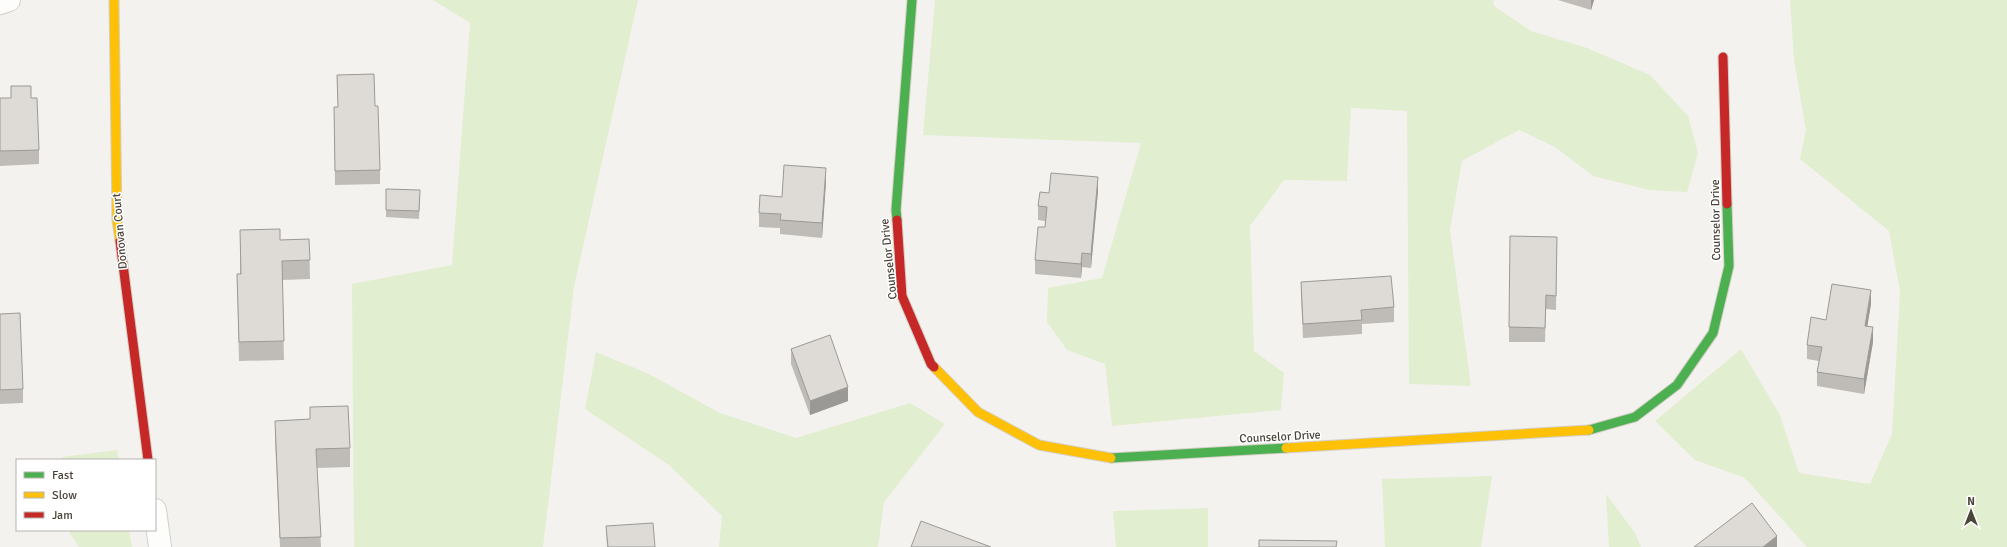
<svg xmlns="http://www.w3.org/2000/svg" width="2007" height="547" viewBox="0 0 2007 547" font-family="Signika,sans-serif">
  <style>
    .green { fill: #e1eecf }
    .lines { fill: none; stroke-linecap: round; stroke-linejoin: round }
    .street-casing { stroke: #d2d0cb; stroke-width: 24 }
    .fast-casing { stroke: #d3cfc5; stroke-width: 11 }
    .slow-casing { stroke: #d3cfc5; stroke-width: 11 }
    .jam-casing { stroke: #d3cfc5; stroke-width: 11 }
    .street { stroke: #fdfdfc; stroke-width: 22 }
    .fast { stroke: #4caf50; stroke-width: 9 }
    .slow { stroke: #ffc107; stroke-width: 9 }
    .jam { stroke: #c62828; stroke-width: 9 }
    .wall { fill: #bfbcb8 }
    .shaded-wall { fill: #9b9996 }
    .building { fill: #dedbd6; stroke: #9b9996 }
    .labels { text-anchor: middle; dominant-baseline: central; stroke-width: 3; stroke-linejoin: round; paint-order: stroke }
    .street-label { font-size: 12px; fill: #4b4439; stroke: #fff }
  </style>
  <rect width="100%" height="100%" fill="#f4f2ee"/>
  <g class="green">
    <path d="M433,0H638L574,287L543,547H354L352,284L452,265L470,23Z"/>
    <path d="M935,0H1493L1494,6L1531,31L1587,48L1650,75L1688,116L1698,153L1687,192L1650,190L1593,176L1555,147L1519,130L1462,161L1450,230L1471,386L1409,384L1407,111L1351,108L1347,181L1284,180L1250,226L1254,351L1284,373L1281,410L1112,426L1105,364L1067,350L1047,322L1048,288L1102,278L1141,143L923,135Z"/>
    <path d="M1790,0H2007V547H1807L1745,478L1695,460L1655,421L1741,349L1780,415L1799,473L1870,484L1892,434L1900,291L1889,231L1800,159L1806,130L1794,60Z"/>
    <path d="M596,352L647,373L720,413L796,438L910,403L945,424L884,502L878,547H719L722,516L669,465L585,409Z"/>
    <path d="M117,450L119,460H62V457Z"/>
    <path d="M1492,476L1481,547H1385L1382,479Z"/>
    <path d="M1606,494L1635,533L1641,547H1609Z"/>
    <path d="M1208,508V547H1116L1113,511Z"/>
    <path d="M68,530H129L132,547H79Z"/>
  </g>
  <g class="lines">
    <defs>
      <g id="street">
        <path d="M0,3L9,0"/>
        <path d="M155,510L160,547"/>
      </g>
      <g id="fast">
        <path d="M897,220L896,210L912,0"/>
        <path d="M1589,430L1635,417L1677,385L1713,333L1729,266L1727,204"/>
        <path d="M1111,458L1286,448"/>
      </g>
      <g id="slow">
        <path d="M114,0L117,220L120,241"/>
        <path d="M934,367L978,412L1039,445L1111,458"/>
        <path d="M1286,448L1589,430"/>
      </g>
      <g id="jam">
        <path d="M1723,57L1727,204"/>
        <path d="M897,220L902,296L931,364L934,367"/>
        <path d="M120,241L148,460"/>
      </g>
    </defs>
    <use href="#street" class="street-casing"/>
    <use href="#fast" class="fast-casing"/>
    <use href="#slow" class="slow-casing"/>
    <use href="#jam" class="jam-casing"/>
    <use href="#street" class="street"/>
    <use href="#fast" class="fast"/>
    <use href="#slow" class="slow"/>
    <use href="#jam" class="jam"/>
  </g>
  <g class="wall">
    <path d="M1558,0H1594L1591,10Z"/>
    <path d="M337,75L375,106L380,170V184L335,185L334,107H338Z"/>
    <path d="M11,86L31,98L39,150V164L0,166V98H11Z"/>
    <path d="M826,182L822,238L780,234V228L759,227V213L782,197Z"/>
    <path d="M1098,191L1091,268L1082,267L1081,278L1035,274V260L1045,227V221L1038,220V206L1049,193Z"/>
    <path d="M420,198L419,219L386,217V210Z"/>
    <path d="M240,230L280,240L309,239L310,279L282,280L284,360L239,361L237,274H240Z"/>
    <path d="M1557,237L1556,310L1546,309L1545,342H1509V327Z"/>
    <path d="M1301,282L1394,307V322L1362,324V334L1303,338L1301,296Z"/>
    <path d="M1871,304L1867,327L1873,342L1864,394L1817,386V372L1819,361L1807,359V345L1826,320Z"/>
    <path d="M0,314L23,389V403L0,404Z"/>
    <path d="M791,349L848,401L810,415L791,364Z"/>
    <path d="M310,407L350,448V467L317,468L321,547H280L275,440V421L310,419Z"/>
    <path d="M606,526L655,547H607Z"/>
  </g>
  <g class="shaded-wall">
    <path d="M1591,0H1594L1591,10Z"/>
    <path d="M826,168V182L822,238V223Z"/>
    <path d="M1098,177V191L1091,268V254Z"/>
    <path d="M1082,253V267L1081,278V264Z"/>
    <path d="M1871,290V304L1865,340V326Z"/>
    <path d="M1873,327V342L1864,394V379Z"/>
    <path d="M848,387V401L810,415V401Z"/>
    <path d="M1777,536V547H1763Z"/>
  </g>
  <g class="building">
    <path d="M374,74L375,106H378L380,170L335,171L334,107H338L337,75Z"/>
    <path d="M11,86H31V98H37L39,150L0,151V98H11Z"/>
    <path d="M784,165L826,168L822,223L780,220L781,214L759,213L760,195L782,197Z"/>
    <path d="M1051,173L1098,177L1091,254L1082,253L1081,264L1035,260L1038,227H1045L1047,207L1038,206L1040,192L1049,193Z"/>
    <path d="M386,189L420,190L419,211L386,210Z"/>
    <path d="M280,229V240L309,239L310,260L282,261L284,341L239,342L237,274H241L240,230Z"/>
    <path d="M1510,236L1557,237L1556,296L1546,295L1545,328L1509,327Z"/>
    <path d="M1391,276L1394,307L1361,310L1362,320L1303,324L1301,282Z"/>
    <path d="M1832,284L1871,290L1865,326L1873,327L1864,379L1817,372L1822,347L1807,345L1811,317L1826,320Z"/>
    <path d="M20,313L23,389L0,390V314Z"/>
    <path d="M830,335L848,387L810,401L791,349Z"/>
    <path d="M348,406L350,448L316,449L321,537L280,538L275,421L310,419V407Z"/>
    <path d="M1752,503L1777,536L1763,547H1694Z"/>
    <path d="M921,521L991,547H911Z"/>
    <path d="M653,523L655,547H608L606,526Z"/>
    <path d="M1259,540L1337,541L1336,547H1259Z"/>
  </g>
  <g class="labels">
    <g class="street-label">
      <text transform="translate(1716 220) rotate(-91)">Counselor Drive</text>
      <text transform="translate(120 231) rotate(-95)">Donovan Court</text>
      <text transform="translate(889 259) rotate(-96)">Counselor Drive</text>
      <text transform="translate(1280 437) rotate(-3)">Counselor Drive</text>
    </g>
  </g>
  <rect x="16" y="459" width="140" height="72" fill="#ffffff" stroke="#b7b4b0"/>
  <rect x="24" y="472" width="20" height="6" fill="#4caf50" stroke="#b7b4b0"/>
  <text x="52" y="479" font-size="12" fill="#4b4439">Fast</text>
  <rect x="24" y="492" width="20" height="6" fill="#ffc107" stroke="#b7b4b0"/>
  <text x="52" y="499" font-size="12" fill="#4b4439">Slow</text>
  <rect x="24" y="512" width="20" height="6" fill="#c62828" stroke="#b7b4b0"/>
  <text x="52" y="519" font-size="12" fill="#4b4439">Jam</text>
  <g transform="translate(1971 511)" stroke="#ffffff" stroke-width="3" paint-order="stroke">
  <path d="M0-3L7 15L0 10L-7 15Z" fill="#4b4439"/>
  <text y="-6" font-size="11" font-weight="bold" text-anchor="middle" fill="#4b4439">N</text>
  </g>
</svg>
